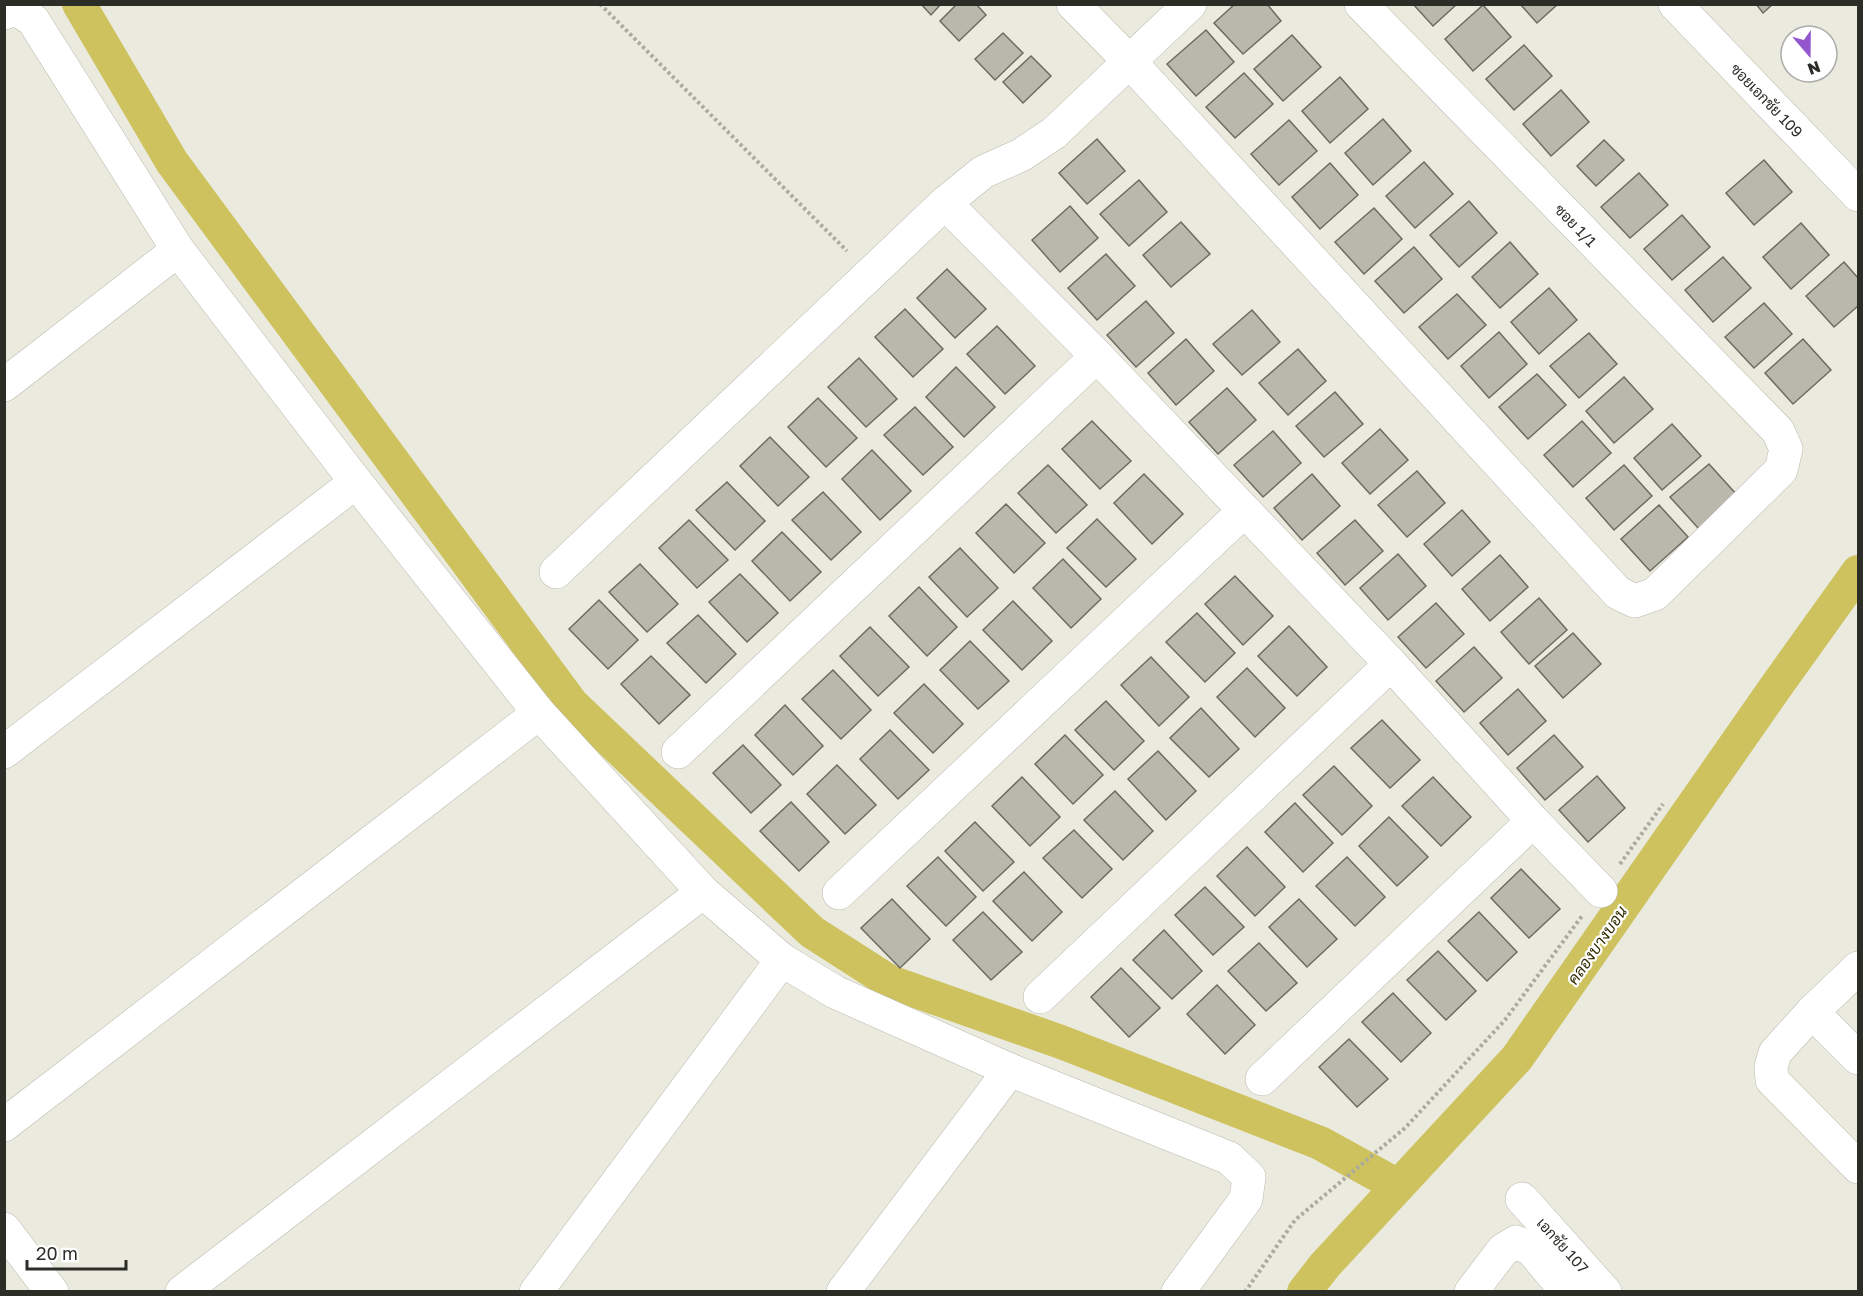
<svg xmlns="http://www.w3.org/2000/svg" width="1863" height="1296" viewBox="0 0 1863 1296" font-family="'Golos Text',Sarabun,sans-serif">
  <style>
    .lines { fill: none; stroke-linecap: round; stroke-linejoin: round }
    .canal { stroke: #cec25f; stroke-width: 34 }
    .building { fill: #b8b8ad; stroke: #6d6c62; stroke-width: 1.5 }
    .minor-casing { stroke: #bab9ae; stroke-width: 34 }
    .path { stroke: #aaaaa1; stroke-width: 4; stroke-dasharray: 3 3; stroke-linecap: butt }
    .minor { stroke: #fff; stroke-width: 33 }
    .labels { text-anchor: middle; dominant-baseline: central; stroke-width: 4.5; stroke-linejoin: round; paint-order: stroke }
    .street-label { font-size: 15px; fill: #2d2d28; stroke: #fff }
    .water-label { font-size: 16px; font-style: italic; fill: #312c00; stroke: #fff }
  </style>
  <rect width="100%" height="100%" fill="#ebeadf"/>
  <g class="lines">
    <g class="canal">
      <path d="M79,4L172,162L572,704L812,932L890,982L1061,1042L1320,1143L1398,1186"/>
      <path d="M1304,1292L1325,1265L1517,1058L1775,688L1858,572"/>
    </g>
  </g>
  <g class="building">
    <path d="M921,4H941L931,15Z"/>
    <path d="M957,4H976L986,15L959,41L940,21Z"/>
    <path d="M1235,4H1267L1281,21L1243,54L1214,23Z"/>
    <path d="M1413,4H1457L1433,26Z"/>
    <path d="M1520,4H1558L1537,23Z"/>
    <path d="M1756,4H1773L1763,13Z"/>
    <path d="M1483,5L1511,37L1473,71L1445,39Z"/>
    <path d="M1206,30L1234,62L1196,96L1167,64Z"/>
    <path d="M1003,33L1023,53L995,80L975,59Z"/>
    <path d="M1292,35L1321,67L1283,101L1254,69Z"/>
    <path d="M1524,45L1552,76L1514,110L1486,79Z"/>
    <path d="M1031,56L1051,76L1023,103L1003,82Z"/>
    <path d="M1244,73L1273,104L1235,138L1206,107Z"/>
    <path d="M1340,77L1368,109L1330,143L1302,111Z"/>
    <path d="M1561,90L1589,122L1551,156L1523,124Z"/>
    <path d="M1383,119L1411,151L1373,185L1345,153Z"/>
    <path d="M1289,120L1317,151L1279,185L1251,154Z"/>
    <path d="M1097,139L1125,171L1087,204L1059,173Z"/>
    <path d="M1604,140L1624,160L1596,186L1577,166Z"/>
    <path d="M1764,160L1792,192L1754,225L1726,193Z"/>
    <path d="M1424,162L1453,194L1415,228L1386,196Z"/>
    <path d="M1330,163L1358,195L1320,229L1292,197Z"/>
    <path d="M1639,173L1668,205L1630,238L1601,207Z"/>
    <path d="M1139,180L1167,212L1129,246L1100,214Z"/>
    <path d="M1469,201L1497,233L1459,267L1430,235Z"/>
    <path d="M1070,206L1098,238L1060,272L1032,240Z"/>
    <path d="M1374,208L1402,239L1364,274L1335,242Z"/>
    <path d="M1682,215L1710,247L1672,280L1644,249Z"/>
    <path d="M1181,222L1210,254L1171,287L1143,255Z"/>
    <path d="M1801,223L1829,255L1791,289L1763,257Z"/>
    <path d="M1510,242L1538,274L1500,308L1472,277Z"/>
    <path d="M1414,247L1442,279L1404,313L1375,281Z"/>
    <path d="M1106,254L1135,286L1097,320L1068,288Z"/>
    <path d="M1723,257L1751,288L1713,322L1685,290Z"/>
    <path d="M1844,262L1858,278V306L1834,327L1806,296Z"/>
    <path d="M947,269L986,309L955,338L917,298Z"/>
    <path d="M1549,288L1577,320L1539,354L1511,322Z"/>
    <path d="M1457,294L1486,325L1448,359L1419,327Z"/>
    <path d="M1146,301L1174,333L1136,367L1107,335Z"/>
    <path d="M1764,303L1792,334L1754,368L1725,337Z"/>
    <path d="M905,309L943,349L913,377L875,337Z"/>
    <path d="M1252,310L1280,342L1242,375L1213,344Z"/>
    <path d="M997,326L1035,366L1005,394L967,354Z"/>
    <path d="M1499,332L1527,364L1489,398L1461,366Z"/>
    <path d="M1589,333L1617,364L1579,398L1550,366Z"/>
    <path d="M1186,339L1214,371L1176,405L1148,373Z"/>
    <path d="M1803,339L1831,370L1793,404L1765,373Z"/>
    <path d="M1298,349L1326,381L1288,415L1259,383Z"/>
    <path d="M859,358L897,399L866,427L828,387Z"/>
    <path d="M956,367L995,407L964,437L926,397Z"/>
    <path d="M1537,374L1566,405L1528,439L1499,407Z"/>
    <path d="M1624,377L1653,409L1614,443L1586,411Z"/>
    <path d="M1227,388L1256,420L1218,454L1189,422Z"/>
    <path d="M1335,392L1363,424L1324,457L1296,426Z"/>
    <path d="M818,398L857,438L826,467L788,427Z"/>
    <path d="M915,407L953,447L923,475L884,435Z"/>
    <path d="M1092,421L1131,461L1100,489L1062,449Z"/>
    <path d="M1582,421L1611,453L1573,487L1544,455Z"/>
    <path d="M1672,424L1701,456L1662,490L1634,458Z"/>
    <path d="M1380,429L1408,460L1370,494L1342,463Z"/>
    <path d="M1273,431L1301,463L1263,497L1234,465Z"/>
    <path d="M770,437L809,477L778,506L740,466Z"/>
    <path d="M872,450L911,491L880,520L842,479Z"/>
    <path d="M1709,464L1737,495L1699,529L1670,497Z"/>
    <path d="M1048,465L1087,505L1056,533L1018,493Z"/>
    <path d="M1624,465L1652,496L1614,530L1586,498Z"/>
    <path d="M1417,471L1445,503L1407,537L1378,505Z"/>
    <path d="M1144,474L1183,514L1152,544L1114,503Z"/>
    <path d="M1312,474L1340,506L1302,540L1274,508Z"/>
    <path d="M727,482L765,521L735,550L696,510Z"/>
    <path d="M823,492L861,532L831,560L792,520Z"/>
    <path d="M1006,504L1045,543L1014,573L976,533Z"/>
    <path d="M1659,505L1688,537L1650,571L1621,539Z"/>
    <path d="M1462,510L1490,542L1452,576L1424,544Z"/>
    <path d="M1097,519L1136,559L1106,587L1067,548Z"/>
    <path d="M689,520L728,560L697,588L659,548Z"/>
    <path d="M1355,520L1383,551L1345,585L1317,553Z"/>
    <path d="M782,532L821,572L790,601L752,561Z"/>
    <path d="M960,548L998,588L967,617L929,577Z"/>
    <path d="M1398,554L1426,586L1388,620L1360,588Z"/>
    <path d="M1500,555L1528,587L1490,621L1462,589Z"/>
    <path d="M1063,559L1101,599L1071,628L1033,588Z"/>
    <path d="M640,564L678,604L647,632L609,592Z"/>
    <path d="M740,574L778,613L747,642L709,602Z"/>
    <path d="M1235,576L1273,616L1243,645L1205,604Z"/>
    <path d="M919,587L957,627L927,656L889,616Z"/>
    <path d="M1539,598L1567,630L1529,664L1501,632Z"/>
    <path d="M599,600L638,640L608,669L569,629Z"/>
    <path d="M1013,601L1052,641L1022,670L983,630Z"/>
    <path d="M1436,603L1464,634L1426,668L1398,637Z"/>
    <path d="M1197,613L1235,653L1205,682L1166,642Z"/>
    <path d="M698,615L736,654L706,683L667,643Z"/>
    <path d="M1289,626L1327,667L1297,696L1258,656Z"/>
    <path d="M870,627L909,667L878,696L840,656Z"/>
    <path d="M1573,633L1601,664L1563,698L1535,666Z"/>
    <path d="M970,641L1009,681L978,709L940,670Z"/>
    <path d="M1474,647L1502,678L1464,712L1436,681Z"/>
    <path d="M651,656L690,695L659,724L621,684Z"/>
    <path d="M1151,657L1189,697L1159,726L1121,685Z"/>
    <path d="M1247,668L1285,708L1255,737L1217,697Z"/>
    <path d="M833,670L871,710L841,739L802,699Z"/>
    <path d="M924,684L963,724L933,753L894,713Z"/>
    <path d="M1518,689L1546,721L1508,755L1480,723Z"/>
    <path d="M1106,701L1144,741L1114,770L1075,730Z"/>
    <path d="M785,705L823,746L793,775L755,735Z"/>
    <path d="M1201,708L1239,749L1209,777L1170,738Z"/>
    <path d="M1382,720L1420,760L1390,788L1351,748Z"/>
    <path d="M890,730L929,770L898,799L860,759Z"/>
    <path d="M1065,735L1103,775L1073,804L1035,764Z"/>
    <path d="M1554,735L1583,767L1545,800L1517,768Z"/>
    <path d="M743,745L781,785L751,813L713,773Z"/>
    <path d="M1158,751L1196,791L1166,820L1128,779Z"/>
    <path d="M837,765L876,805L845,834L807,794Z"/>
    <path d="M1334,766L1372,806L1342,835L1303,795Z"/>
    <path d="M1597,776L1625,808L1588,842L1559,810Z"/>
    <path d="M1022,777L1060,817L1030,846L992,806Z"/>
    <path d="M1433,777L1471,817L1441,846L1402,806Z"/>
    <path d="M1115,791L1153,831L1123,860L1084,820Z"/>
    <path d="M791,802L829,842L799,871L760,831Z"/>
    <path d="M1295,803L1333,843L1303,872L1265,832Z"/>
    <path d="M1389,817L1428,857L1397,886L1359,846Z"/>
    <path d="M975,822L1014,862L983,891L945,851Z"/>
    <path d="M1074,830L1112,869L1082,898L1043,858Z"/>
    <path d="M1247,847L1285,887L1255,916L1217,876Z"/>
    <path d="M938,857L976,897L946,926L907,886Z"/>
    <path d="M1347,857L1385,897L1355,926L1316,886Z"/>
    <path d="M1521,869L1560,909L1529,938L1491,898Z"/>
    <path d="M1024,872L1062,912L1032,941L993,901Z"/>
    <path d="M1205,887L1244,927L1213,955L1175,915Z"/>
    <path d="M892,899L930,939L900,968L861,928Z"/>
    <path d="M1299,899L1337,939L1307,967L1269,927Z"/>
    <path d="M983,912L1022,952L991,980L953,940Z"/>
    <path d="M1479,912L1517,952L1487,981L1448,941Z"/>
    <path d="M1164,930L1202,971L1172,999L1133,960Z"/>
    <path d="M1259,943L1297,983L1266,1011L1228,971Z"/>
    <path d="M1438,951L1476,991L1446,1020L1407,980Z"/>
    <path d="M1121,968L1160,1008L1129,1037L1091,997Z"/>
    <path d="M1217,985L1255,1025L1225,1054L1187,1014Z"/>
    <path d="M1393,993L1431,1033L1401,1062L1362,1022Z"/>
    <path d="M1349,1039L1388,1079L1357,1107L1319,1067Z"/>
  </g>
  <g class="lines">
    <defs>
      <g id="minor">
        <path d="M1073,4L1130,62L1618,593L1635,601L1655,594L1781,470L1786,449L1778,431L1361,4"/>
        <path d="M1675,4L1858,195"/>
        <path d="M4,13L16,9L33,20L178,250L356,482L539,713L703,892L782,960L835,992L1010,1070L1229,1158L1249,1177L1246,1199L1178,1292"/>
        <path d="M945,203L1097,356L1391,664L1533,821L1601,891"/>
        <path d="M4,385L178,250"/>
        <path d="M556,572L945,203L983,172L1021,155L1054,133L1190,4"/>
        <path d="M4,752L356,482"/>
        <path d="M678,752L1097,356"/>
        <path d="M839,893L1244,511"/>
        <path d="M1858,968L1812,1012L1775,1053L1771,1067L1772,1080L1858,1167"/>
        <path d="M1040,997L1391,664"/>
        <path d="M1812,1012L1858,1058"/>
        <path d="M1262,1079L1533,821"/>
        <path d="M4,1125L539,713"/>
        <path d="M1522,1199L1605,1292"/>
        <path d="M4,1229L52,1292"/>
        <path d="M182,1292L703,892"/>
        <path d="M536,1292L782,960"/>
        <path d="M843,1292L1010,1070"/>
        <path d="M1471,1292L1503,1250L1516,1242L1531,1249L1567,1292"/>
      </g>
    </defs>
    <use href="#minor" class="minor-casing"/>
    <g class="path">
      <path d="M600,4L847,251"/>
      <path d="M1620,864L1663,804"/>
      <path d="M1245,1292L1295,1220L1405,1128L1505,1020L1582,916"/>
    </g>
    <use href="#minor" class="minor"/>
  </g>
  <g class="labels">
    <g class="street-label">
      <text transform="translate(1767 100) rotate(46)">ซอยเอกชัย 109</text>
      <text transform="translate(1576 225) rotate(46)">ซอย 1/1</text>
      <text transform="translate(1563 1245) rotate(48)">เอกชัย 107</text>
    </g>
    <g class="water-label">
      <text transform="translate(1597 945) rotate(-55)">คลองบางบอน</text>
    </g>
  </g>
  <rect width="1863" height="1296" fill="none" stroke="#2d2d28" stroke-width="12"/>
  <g transform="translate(1809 54) rotate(160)"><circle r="28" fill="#ffffff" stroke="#ababa9" stroke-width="1.5"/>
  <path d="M0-4.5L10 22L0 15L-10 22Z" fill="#9356cc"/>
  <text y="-9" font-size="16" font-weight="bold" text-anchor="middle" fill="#2d2d28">N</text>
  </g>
  <path d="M27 1260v9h99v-9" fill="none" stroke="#2d2d28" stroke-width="3"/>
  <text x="36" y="1260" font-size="18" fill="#2d2d28" stroke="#ffffff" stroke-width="4.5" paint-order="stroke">20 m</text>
</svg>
